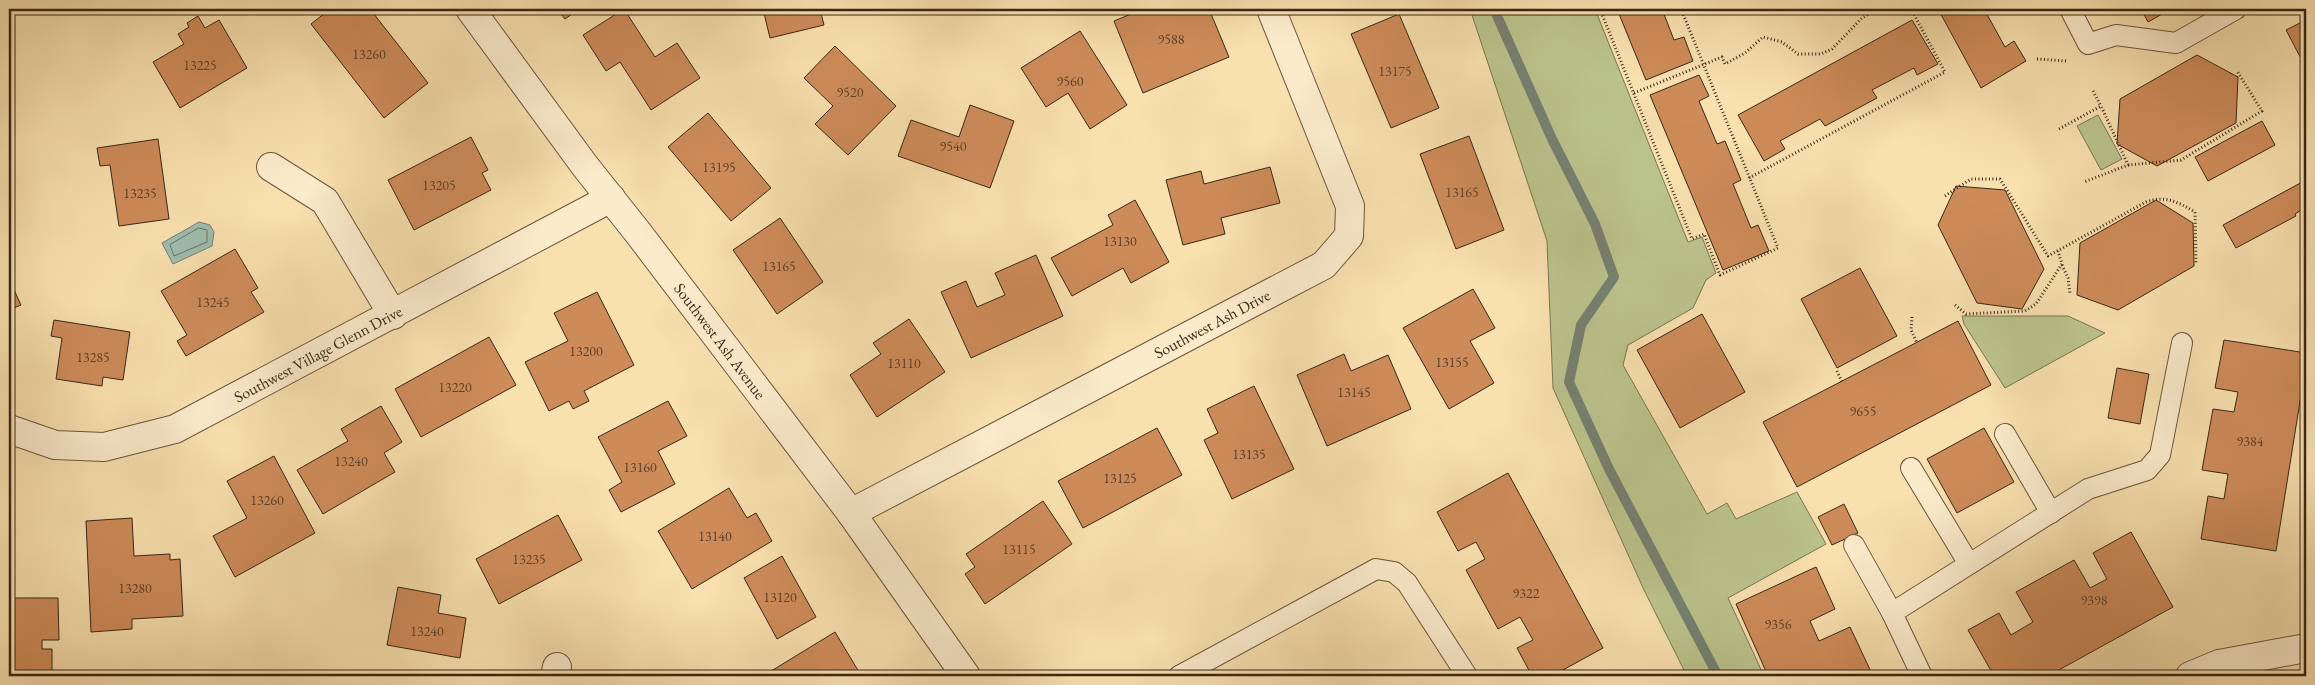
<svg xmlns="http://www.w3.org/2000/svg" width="2315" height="685" viewBox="0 0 2315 685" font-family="'EB Garamond',serif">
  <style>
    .green { fill: #bbc38c; stroke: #7a7552 }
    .water { fill: #9ebdae; stroke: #768172 }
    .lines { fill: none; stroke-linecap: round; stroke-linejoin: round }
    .shore { stroke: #6c7262; stroke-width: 1 }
    .stream { stroke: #768172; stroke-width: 10 }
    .building { fill: #ce8b5a; stroke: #392717 }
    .service-casing { stroke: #69553d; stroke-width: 22 }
    .minor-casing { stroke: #69553d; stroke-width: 30 }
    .path { stroke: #392717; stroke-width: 3; stroke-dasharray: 1 2.5; stroke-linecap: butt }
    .service { stroke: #fbebcb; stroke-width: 20 }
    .minor { stroke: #fbebcb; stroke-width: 28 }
    .labels { text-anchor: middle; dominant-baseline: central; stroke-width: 4; stroke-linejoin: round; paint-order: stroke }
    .number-label { font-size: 14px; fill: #5e4028 }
    .street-label { font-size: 16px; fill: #392717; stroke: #fbebcb }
  </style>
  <rect width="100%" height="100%" fill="#f9e0af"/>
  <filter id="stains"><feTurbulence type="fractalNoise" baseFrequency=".004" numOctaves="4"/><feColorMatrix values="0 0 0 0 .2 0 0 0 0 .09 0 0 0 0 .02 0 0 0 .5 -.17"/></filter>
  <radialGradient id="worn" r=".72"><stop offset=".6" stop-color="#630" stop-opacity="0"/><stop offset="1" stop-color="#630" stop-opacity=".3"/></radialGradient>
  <g class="green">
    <path d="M1470,9H1595L1688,242L1702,237L1716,273L1706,280L1693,308L1628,345L1623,365L1707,514L1727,503L1736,519L1797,492L1826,544L1728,598L1764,676H1687L1644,590L1553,388L1547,241Z"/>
    <path d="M2098,115L2122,159L2101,170L2077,126Z"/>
    <path d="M1962,316H2068L2105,333L2005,388L1964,324Z"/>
  </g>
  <path class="water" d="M199,222L210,225L214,232L212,246L173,264L162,243Z"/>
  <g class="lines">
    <path class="shore" d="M199,228L207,230V242L174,256L170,245Z"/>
    <path class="stream" d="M1494,9L1552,139L1595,224L1614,277L1581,325L1569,382L1609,469L1718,676"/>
  </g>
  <g class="building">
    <path d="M330,9H370L428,83L384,118L311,24Z"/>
    <path d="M557,9H579L565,19Z"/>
    <path d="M624,9L655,57L677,43L700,78L651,110L620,62L606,71L583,35Z"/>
    <path d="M763,9H820L824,25L770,38Z"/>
    <path d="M1143,9H1209L1229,57L1143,93L1114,21Z"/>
    <path d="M1617,9H1662L1674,40L1684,37L1693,61L1646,80Z"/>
    <path d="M1938,9H1984L2005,47L2014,41L2026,61L1981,88Z"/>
    <path d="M2141,9H2171L2148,22Z"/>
    <path d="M1399,14L1439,108L1391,128L1351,34Z"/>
    <path d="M198,16L205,28L219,20L247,68L180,108L153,62L184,44L178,34L189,27L187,23Z"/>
    <path d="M1912,20L1938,64L1917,75L1914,68L1872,90L1877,98L1825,126L1820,119L1780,141L1785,149L1764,161L1738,115Z"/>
    <path d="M2306,20V68L2286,30Z"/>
    <path d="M1080,31L1127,105L1090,129L1068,93L1046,107L1021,68Z"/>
    <path d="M835,46L896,106L848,155L815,124L833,106L804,78Z"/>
    <path d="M2197,55L2238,77L2236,123L2157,166L2117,144L2120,99Z"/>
    <path d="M1699,75L1709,96L1699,101L1717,144L1725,141L1741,180L1733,184L1751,228L1758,225L1769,251L1723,270L1650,95Z"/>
    <path d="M970,105L1014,121L990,188L898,156L911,120L959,137Z"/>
    <path d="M708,113L771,188L731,221L668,147Z"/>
    <path d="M2262,121L2275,145L2208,181L2195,157Z"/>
    <path d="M1469,136L1504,230L1456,249L1420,154Z"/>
    <path d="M471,137L488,170L482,173L491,190L414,230L388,180Z"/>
    <path d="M158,139L169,219L119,226L110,165L100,166L97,148Z"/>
    <path d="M1270,167L1280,203L1221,218L1225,234L1183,245L1166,180L1201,171L1204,184Z"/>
    <path d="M2306,180V207L2295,214L2296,216L2236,248L2223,225Z"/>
    <path d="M1956,186L2005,190L2044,269L2022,309L1977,303L1938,225Z"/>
    <path d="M1135,200L1169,262L1131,283L1123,268L1072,296L1051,258L1113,225L1108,215Z"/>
    <path d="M2156,200L2193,223L2194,266L2118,310L2077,295L2080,243Z"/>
    <path d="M780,218L823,282L777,314L733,250Z"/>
    <path d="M235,249L258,288L251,292L264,312L186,356L177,341L187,335L161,291Z"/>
    <path d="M1036,255L1063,316L971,358L941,292L966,281L977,307L1005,295L995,273Z"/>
    <path d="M1860,268L1897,336L1837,368L1801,299Z"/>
    <path d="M9,279L21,305L9,310Z"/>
    <path d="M1473,289L1495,328L1470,341L1494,383L1449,409L1403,328Z"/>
    <path d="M597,292L634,365L584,391L589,401L573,409L569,401L549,411L525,362L568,341L554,313Z"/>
    <path d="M1702,314L1745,392L1680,428L1637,350Z"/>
    <path d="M909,319L945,372L877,417L850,375L881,354L873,343Z"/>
    <path d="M54,320L130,332L123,380L103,377L102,386L56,379L62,338L51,336Z"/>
    <path d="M1958,321L1991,385L1797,487L1763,422Z"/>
    <path d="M489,337L516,385L421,437L395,389Z"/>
    <path d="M2224,340L2306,353V364L2276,551L2201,539L2208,496L2224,499L2228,474L2202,470L2213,409L2234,412L2238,392L2215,388Z"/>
    <path d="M1344,354L1351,371L1388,355L1411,409L1327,446L1297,375Z"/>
    <path d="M2117,368L2149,374L2140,424L2108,418Z"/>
    <path d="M1254,386L1294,469L1232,499L1204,440L1218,433L1207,409Z"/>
    <path d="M668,401L687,436L658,451L675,484L621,512L609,490L622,482L598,437Z"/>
    <path d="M381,406L402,442L384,453L395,472L323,514L297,470L348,441L341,429Z"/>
    <path d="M1157,428L1182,475L1083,528L1058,481Z"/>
    <path d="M1984,428L2014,482L1957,513L1927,459Z"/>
    <path d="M274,456L315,533L235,577L213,536L247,518L227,481Z"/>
    <path d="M1508,473L1603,648L1552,676H1532L1517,648L1533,640L1520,617L1498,629L1466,570L1485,559L1476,542L1458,551L1437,512Z"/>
    <path d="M729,488L747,518L756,513L772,541L692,589L658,531Z"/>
    <path d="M1043,501L1072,544L985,604L965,574L975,567L966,554Z"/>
    <path d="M1844,504L1858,533L1832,545L1818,517Z"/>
    <path d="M558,515L582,560L499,604L476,559Z"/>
    <path d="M132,518L134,556L170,554V560L180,559L183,616L132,619V629L91,632L86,521Z"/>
    <path d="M2131,532L2173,607L2048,676H1994L1968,630L1999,613L2011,635L2033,622L2016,592L2074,560L2090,588L2107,579L2093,553Z"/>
    <path d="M782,556L816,617L777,639L744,578Z"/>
    <path d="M1816,567L1835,609L1810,621L1819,641L1850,627L1873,676H1768L1736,604Z"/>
    <path d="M398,587L441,595L438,613L466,618L460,658L387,645Z"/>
    <path d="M9,598H58L59,640H42V649H52V676H9Z"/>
    <path d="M835,632L859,672L852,676H763Z"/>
  </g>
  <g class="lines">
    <defs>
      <g id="service">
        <path d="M2070,9L2088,44L2116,35L2176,43L2236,9"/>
        <path d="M2005,434L2051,513"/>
        <path d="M1911,468L1969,564"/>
        <path d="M1854,545L1892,613"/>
        <path d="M1179,676L1376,569L1394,572L1407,583L1467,676"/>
        <path d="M1922,676L1892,613L2088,489L2147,470L2160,455L2182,343"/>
      </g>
      <g id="minor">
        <path d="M470,9L585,166L639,234L851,513L966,676"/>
        <path d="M271,167L325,201L393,315"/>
        <path d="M9,429L55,445L104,447L175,429L611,198"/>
        <path d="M851,513L1324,265L1349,236L1350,206L1271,9"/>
        <path d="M555,676L557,667"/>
        <path d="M2190,676L2219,664L2306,648"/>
      </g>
    </defs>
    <use href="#service" class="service-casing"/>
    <use href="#minor" class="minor-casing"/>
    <g class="path">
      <path d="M1600,9L1692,239L1704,234L1720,275L1778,248L1681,9"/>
      <path d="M2037,59L2067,61"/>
      <path d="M2093,91L2101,106"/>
      <path d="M1634,93L1722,57L1725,64L1745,53L1763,37L1782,42L1798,54H1821L1832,49L1862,18L1877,9"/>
      <path d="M2059,129L2101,106L2128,165L2084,182"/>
      <path d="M2128,165L2181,160L2262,111L2237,71"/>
      <path d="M1749,178L1945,72L1911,9"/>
      <path d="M1945,196L1971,179H2000L2048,256L2146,202C2165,195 2178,202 2195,212L2196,263"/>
      <path d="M2062,265L2068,278L2070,294"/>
      <path d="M1955,305L1966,314L2025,311L2036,304L2062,264L2058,251"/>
      <path d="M1912,317L1911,330L1917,343"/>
      <path d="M1837,371L1842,382"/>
    </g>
    <use href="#service" class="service"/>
    <use href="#minor" class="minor"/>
  </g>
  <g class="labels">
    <g class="number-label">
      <text x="1171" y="39">9588</text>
      <text x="369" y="54">13260</text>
      <text x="200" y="65">13225</text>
      <text x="1395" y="71">13175</text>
      <text x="1070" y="81">9560</text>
      <text x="850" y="92">9520</text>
      <text x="953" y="146">9540</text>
      <text x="719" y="167">13195</text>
      <text x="439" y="185">13205</text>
      <text x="1462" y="192">13165</text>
      <text x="140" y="193">13235</text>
      <text x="1120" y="241">13130</text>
      <text x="779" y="266">13165</text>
      <text x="213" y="302">13245</text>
      <text x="586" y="351">13200</text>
      <text x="93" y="357">13285</text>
      <text x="1452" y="362">13155</text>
      <text x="904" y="363">13110</text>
      <text x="455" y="387">13220</text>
      <text x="1354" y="392">13145</text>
      <text x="1863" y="411">9655</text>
      <text x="2250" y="441">9384</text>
      <text x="1249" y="454">13135</text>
      <text x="351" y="461">13240</text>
      <text x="640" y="467">13160</text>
      <text x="1120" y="478">13125</text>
      <text x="267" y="500">13260</text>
      <text x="715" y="536">13140</text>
      <text x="1019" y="549">13115</text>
      <text x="529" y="559">13235</text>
      <text x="135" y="588">13280</text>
      <text x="1526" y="593">9322</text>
      <text x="780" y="597">13120</text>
      <text x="2094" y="600">9398</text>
      <text x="1778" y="624">9356</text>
      <text x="427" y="631">13240</text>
    </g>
    <g class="street-label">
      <text transform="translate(1212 324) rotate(-28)">Southwest Ash Drive</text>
      <text transform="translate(720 341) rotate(53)">Southwest Ash Avenue</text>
      <text transform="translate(318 354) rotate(-28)">Southwest Village Glenn Drive</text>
    </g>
  </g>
  <rect width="2315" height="685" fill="none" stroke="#f9e0af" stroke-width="30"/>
  <rect x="10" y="10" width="2295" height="665" fill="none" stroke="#392717" stroke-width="2.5"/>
  <rect x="15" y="15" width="2285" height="655" fill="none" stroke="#392717"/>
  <rect width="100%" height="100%" filter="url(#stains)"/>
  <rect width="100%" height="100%" fill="url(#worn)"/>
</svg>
